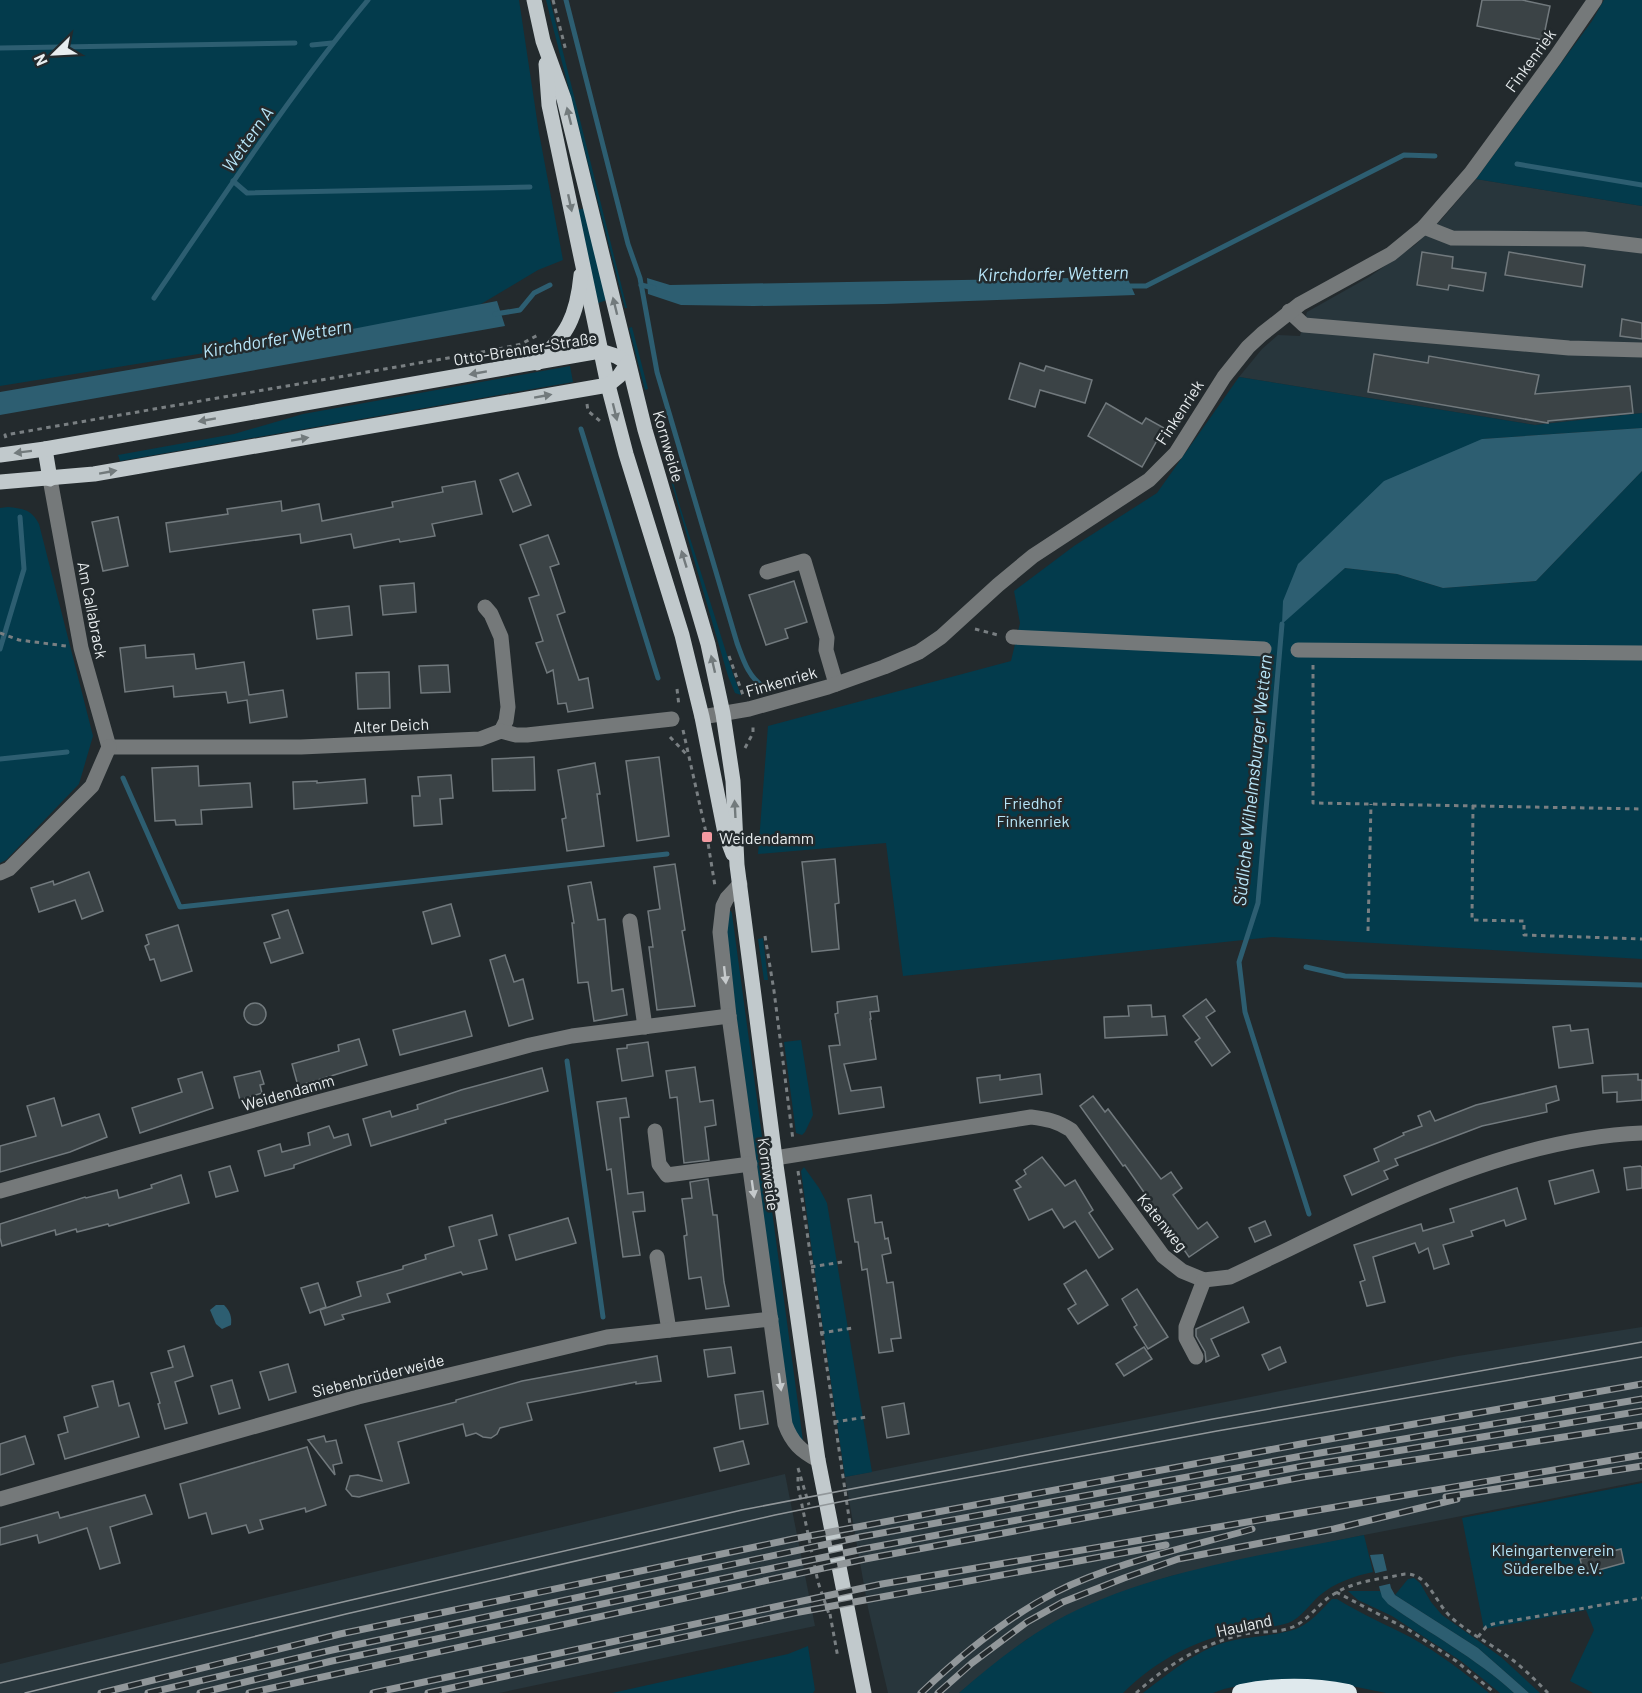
<svg xmlns="http://www.w3.org/2000/svg" width="1642" height="1693" font-family="Barlow,sans-serif">
<rect width="100%" height="100%" fill="#232a2d"/>
<!-- built -->
<g fill="#28363c">
<polygon points="1476,179 1642,206 1642,413 1535,425 1239,377 1262,349 1278,335 1300,336 1307,312 1369,277 1415,245 1441,220"/>
<polygon points="1642,1327 1642,1481 1364,1535 1171,1576 1131,1589 1027,1639 959,1693 888,1693 868,1608 845,1477 1458,1356"/>
<polygon points="785,1474 815,1626 499,1693 0,1693 0,1664 269,1597"/>
</g>
<!-- green -->
<g fill="#033b4c">
<polygon points="0,0 519,0 539,133 563,260 538,270 471,310 0,386"/>
<polygon points="546,0 550,0 627,308 625,308"/>
<polygon points="1604,0 1642,0 1642,206 1476,179 1592,21"/>
<polygon points="585,208 607,300 598,303 577,210"/>
<polygon points="632,327 648,389 645,390 629,328"/>
<polygon points="570,366 573,382 120,461 118,455 234,434 303,414"/>
<polygon points="1239,377 1535,425 1642,413 1642,428 1482,439 1321,588 1345,568 1397,574 1443,588 1536,581 1642,471 1642,959 1272,937 903,976 886,843 758,854 768,726 1011,661 1020,623 1014,591 1074,546 1157,493"/>
<polygon points="658,425 678,500 733,674 741,695 735,693 728,676 655,426"/>
<path d="M8,507C24,509 31,509 39,524L93,736L79,784L6,860L0,863V508Z"/>
<polygon points="728,911 731,911 732,914 803,1441 792,1431 725,931"/>
<polygon points="763,938 768,980 764,980 758,939"/>
<polygon points="801,1040 813,1115 805,1132 802,1135 796,1133 784,1042"/>
<polygon points="804,1167 819,1188 827,1203 872,1472 845,1477 816,1281 801,1171"/>
<polygon points="1642,1483 1642,1693 1593,1693 1570,1681 1594,1630 1586,1610 1484,1629 1462,1518"/>
<path d="M1364,1535L1373,1572C1354,1576 1334,1583 1319,1596C1310,1604 1300,1619 1288,1623C1274,1628 1257,1627 1243,1630C1197,1639 1156,1660 1123,1693H959C989,1667 1020,1642 1054,1622C1142,1572 1265,1555 1364,1535Z"/>
<polygon points="1414,1578 1420,1583 1431,1602 1442,1615 1501,1657 1540,1693 1529,1693 1478,1648 1395,1595 1408,1579"/>
<path d="M1348,1591H1380L1388,1604C1430,1634 1476,1658 1514,1693H1500L1461,1661L1392,1616L1358,1600Z"/>
<path d="M1332,1599H1337C1361,1614 1387,1625 1412,1638C1440,1654 1465,1673 1489,1693H1386L1337,1683L1255,1682L1224,1689L1213,1693H1143C1165,1676 1187,1658 1212,1647C1237,1636 1266,1638 1293,1630C1309,1625 1320,1611 1332,1599Z"/>
<polygon points="808,1646 815,1690 813,1693 612,1693 788,1654"/>
</g>
<!-- water -->
<g fill="#2d5e71">
<polygon points="1127,277 1135,295 884,304 754,306 681,305 648,294 647,278 670,285"/>
<polygon points="497,301 505,326 0,415 0,392 228,353"/>
<polygon points="1642,428 1642,471 1536,581 1443,588 1397,574 1345,568 1282,624 1283,601 1298,564 1384,481 1482,439"/>
<path d="M216,1305H224C230,1311 232,1317 231,1325L222,1329L216,1324L210,1310Z"/>
<path d="M1383,1554L1391,1588L1395,1595L1478,1648L1529,1693H1514C1476,1658 1430,1634 1388,1604L1382,1597L1370,1555Z"/>
</g>
<!-- pier -->
<polygon fill="#232a2d" points="1389,1570 1393,1583 1376,1587 1372,1574"/>
<g fill="none" stroke-linecap="round" stroke-linejoin="round">
<!-- stream -->
<g stroke="#2d5e71" stroke-width="5">
<path d="M566,0L628,244L640,278L657,372L737,643C743,659 748,677 764,687"/>
<polyline points="312,45 332,43"/>
<polyline points="0,48 295,43"/>
<polyline points="1517,164 1642,185"/>
<polyline points="233,181 247,193 530,187"/>
<polyline points="641,285 654,288"/>
<polyline points="1124,286 1146,286 1404,155 1435,156"/>
<path d="M154,298C223,197 290,94 368,0"/>
<polyline points="495,314 520,310 534,293 550,285"/>
<polyline points="581,429 658,678"/>
<polyline points="1282,624 1258,903 1239,962 1245,1012 1309,1214"/>
<polyline points="0,649 24,569 20,517"/>
<polyline points="0,759 67,752"/>
<polyline points="123,778 180,907 667,854"/>
<polyline points="1306,967 1345,976 1642,985"/>
<polyline points="567,1061 603,1317"/>
</g>
</g>
<!-- building -->
<g fill="#3b4346" stroke="#71797d" stroke-width="1.5">
<polygon points="1482,0 1522,0 1550,6 1543,40 1477,26"/>
<polygon points="1422,252 1453,257 1452,268 1486,273 1483,291 1449,285 1448,290 1417,285"/>
<polygon points="1509,252 1585,265 1582,287 1505,275"/>
<polygon points="1622,319 1642,323 1642,339 1620,336"/>
<polygon points="1374,354 1428,363 1429,356 1539,375 1535,394 1630,386 1633,413 1548,421 1548,423 1368,392"/>
<polygon points="1020,363 1044,371 1046,366 1092,380 1085,403 1040,390 1035,407 1009,399"/>
<polygon points="1106,403 1142,424 1146,418 1164,428 1142,467 1088,436"/>
<polygon points="518,473 531,505 513,512 500,480"/>
<polygon points="475,481 482,514 432,524 435,536 400,542 399,539 354,548 351,534 301,543 300,534 170,552 166,523 228,514 227,509 281,501 282,511 319,504 322,521 393,507 392,502 443,492 442,487"/>
<polygon points="118,517 128,566 103,571 92,522"/>
<polygon points="548,535 559,564 550,567 565,612 557,615 579,680 588,678 593,708 568,712 566,703 558,704 553,670 547,673 536,643 543,641 529,598 539,595 520,545"/>
<polygon points="794,581 807,622 785,629 788,638 766,645 749,595"/>
<polygon points="414,583 416,612 383,615 380,586"/>
<polygon points="349,606 352,635 317,639 313,610"/>
<polygon points="145,645 146,658 194,654 196,669 244,662 249,695 283,690 287,717 250,723 247,700 228,703 226,692 174,697 173,686 125,692 120,648"/>
<polygon points="448,665 450,692 421,693 419,666"/>
<polygon points="389,672 390,708 358,709 356,673"/>
<polygon points="534,757 535,790 493,791 492,759"/>
<polygon points="659,757 669,836 637,841 626,761"/>
<polygon points="595,763 600,794 597,794 604,846 567,851 562,819 566,818 558,770"/>
<polygon points="198,766 199,786 250,783 252,807 201,810 202,824 176,825 175,820 155,821 152,768"/>
<polygon points="451,775 453,798 440,799 442,824 414,826 412,796 420,796 418,777"/>
<polygon points="365,779 367,803 294,809 293,782 317,781 317,783"/>
<polygon points="835,859 839,903 835,904 839,949 812,952 802,862"/>
<polygon points="675,864 685,930 682,931 695,1006 657,1010 649,947 653,947 648,911 660,909 654,867"/>
<polygon points="89,872 103,911 82,919 75,900 39,912 31,888 53,881 54,885"/>
<polygon points="591,882 598,920 605,919 612,991 623,989 627,1015 594,1021 588,982 578,983 572,923 574,923 568,886"/>
<polygon points="451,904 460,936 432,944 423,912"/>
<polygon points="288,910 303,953 271,963 264,943 280,938 272,915"/>
<polygon points="178,925 192,971 161,981 154,959 150,960 145,946 149,944 146,935"/>
<polygon points="505,955 514,982 523,979 533,1019 509,1026 490,960"/>
<polygon points="877,996 879,1011 870,1012 871,1019 870,1019 876,1059 844,1064 851,1091 881,1087 884,1107 839,1114 829,1046 840,1045 835,1014 838,1013 837,1002"/>
<polygon points="1206,999 1215,1011 1206,1017 1230,1052 1212,1066 1195,1042 1200,1038 1183,1016"/>
<circle cx="255" cy="1014" r="11"/>
<polygon points="1151,1005 1152,1017 1165,1016 1167,1035 1105,1038 1104,1017 1129,1016 1128,1006"/>
<polygon points="465,1011 472,1036 400,1055 393,1030"/>
<polygon points="1570,1025 1571,1031 1588,1029 1593,1063 1559,1068 1553,1027"/>
<polygon points="359,1039 367,1065 298,1086 292,1064 339,1051 338,1045"/>
<polygon points="648,1042 653,1076 622,1081 617,1049 627,1048 627,1045"/>
<polygon points="695,1067 700,1102 713,1100 716,1125 705,1127 709,1160 684,1163 677,1097 670,1098 666,1071"/>
<polygon points="542,1068 548,1091 445,1120 446,1123 371,1146 363,1119 390,1111 392,1117 418,1109 417,1105 461,1090"/>
<polygon points="260,1071 264,1084 260,1085 262,1093 240,1100 234,1077"/>
<polygon points="202,1072 213,1108 140,1133 132,1108 182,1092 178,1079"/>
<polygon points="1040,1074 1042,1094 980,1103 977,1078 1000,1075 1000,1080"/>
<polygon points="1638,1074 1638,1080 1642,1080 1642,1100 1617,1102 1617,1092 1603,1093 1602,1076"/>
<polygon points="1556,1086 1559,1100 1546,1104 1547,1112 1482,1126 1395,1159 1398,1165 1384,1171 1388,1179 1352,1195 1344,1176 1379,1161 1374,1149 1404,1135 1403,1133 1422,1126 1418,1116 1430,1111 1435,1121 1476,1105"/>
<polygon points="1093,1096 1105,1112 1108,1109 1161,1179 1171,1172 1182,1188 1173,1195 1198,1229 1207,1222 1218,1237 1189,1257 1125,1165 1123,1166 1080,1106"/>
<polygon points="54,1098 62,1126 99,1114 107,1137 70,1152 0,1172 0,1146 36,1136 27,1106"/>
<polygon points="626,1098 629,1117 620,1118 628,1194 643,1192 645,1211 633,1212 640,1255 623,1257 611,1169 607,1170 597,1102"/>
<polygon points="329,1126 334,1138 348,1134 351,1145 294,1165 294,1168 265,1176 258,1151 280,1144 282,1152 310,1145 308,1133"/>
<polygon points="1042,1157 1065,1186 1075,1180 1093,1210 1089,1213 1113,1249 1099,1258 1075,1221 1064,1228 1052,1209 1029,1220 1014,1190 1021,1187 1016,1181 1026,1174 1024,1170"/>
<polygon points="230,1166 238,1191 216,1197 209,1172"/>
<polygon points="1640,1166 1642,1167 1642,1188 1627,1190 1624,1168"/>
<polygon points="1593,1170 1599,1192 1555,1204 1549,1181"/>
<polygon points="181,1175 189,1203 109,1226 108,1224 77,1232 76,1229 56,1235 55,1230 2,1246 0,1238 0,1224 85,1197 86,1198 117,1190 119,1198 152,1188 151,1185"/>
<polygon points="708,1179 713,1215 717,1215 724,1282 729,1306 706,1309 701,1277 689,1279 684,1236 687,1235 682,1199 692,1198 690,1182"/>
<polygon points="1517,1188 1526,1219 1506,1226 1504,1220 1471,1231 1473,1236 1443,1245 1449,1264 1434,1269 1428,1248 1419,1253 1415,1243 1373,1257 1385,1302 1367,1306 1360,1282 1365,1280 1354,1245 1421,1224 1423,1231 1454,1222 1450,1209"/>
<polygon points="871,1195 875,1223 882,1222 885,1239 888,1238 891,1253 882,1255 887,1283 893,1282 901,1338 891,1339 893,1351 879,1353 867,1269 862,1270 858,1242 855,1242 848,1199"/>
<polygon points="492,1215 497,1235 479,1240 487,1269 463,1275 461,1272 387,1294 390,1302 342,1315 344,1319 325,1325 320,1310 361,1296 357,1282 403,1269 403,1266 426,1259 425,1255 454,1246 449,1227"/>
<polygon points="568,1218 576,1243 516,1260 509,1235"/>
<polygon points="1265,1221 1271,1235 1255,1242 1249,1228"/>
<polygon points="1086,1270 1108,1305 1078,1324 1068,1309 1076,1304 1064,1284"/>
<polygon points="318,1283 326,1307 310,1313 301,1288"/>
<polygon points="1137,1289 1168,1337 1148,1349 1134,1327 1137,1325 1122,1299"/>
<polygon points="1243,1307 1249,1322 1211,1339 1219,1356 1206,1362 1205,1352 1196,1336 1196,1329"/>
<polygon points="184,1346 193,1376 175,1382 187,1423 165,1429 158,1404 160,1403 151,1373 173,1367 168,1351"/>
<polygon points="731,1347 735,1373 708,1377 704,1350"/>
<polygon points="1144,1347 1152,1359 1124,1376 1116,1364"/>
<polygon points="1280,1347 1286,1362 1269,1370 1262,1355"/>
<polygon points="657,1356 661,1381 636,1384 636,1382 527,1403 532,1420 500,1428 497,1434 491,1438 483,1437 476,1433 466,1436 463,1424 398,1442 409,1483 359,1497 352,1496 346,1489 350,1476 358,1475 382,1481 365,1425 456,1402 456,1400 522,1381"/>
<polygon points="288,1364 296,1392 269,1400 260,1372"/>
<polygon points="232,1380 240,1408 219,1414 211,1386"/>
<polygon points="113,1381 119,1406 129,1403 139,1437 65,1459 58,1435 68,1432 64,1417 98,1407 92,1386"/>
<polygon points="763,1391 768,1424 740,1429 735,1395"/>
<polygon points="904,1403 909,1434 887,1438 882,1407"/>
<polygon points="25,1436 34,1464 0,1475 0,1444"/>
<polygon points="324,1436 326,1442 336,1440 342,1463 333,1465 335,1475 308,1440"/>
<polygon points="743,1441 749,1464 720,1471 714,1448"/>
<polygon points="307,1447 326,1505 306,1512 305,1508 260,1520 263,1529 249,1533 246,1525 212,1534 206,1513 189,1518 180,1484"/>
<polygon points="145,1495 152,1514 110,1527 120,1563 100,1569 87,1528 39,1543 37,1535 0,1545 0,1528 58,1512 60,1518"/>
<polygon points="1621,1549 1624,1563 1584,1574 1580,1559"/>
</g>
<g fill="none" stroke-linecap="round" stroke-linejoin="round">
<!-- path -->
<g stroke="#797f82" stroke-width="3" stroke-dasharray="4.5 4.5" stroke-linecap="butt">
<polyline points="553,0 566,51"/>
<polyline points="587,404 588,411 600,421"/>
<polyline points="6,438 5,435 494,350 521,344 540,334"/>
<polyline points="975,629 998,635"/>
<polyline points="0,633 19,640 66,646"/>
<polyline points="729,656 743,695"/>
<polyline points="1313,665 1313,803 1642,809"/>
<polyline points="677,689 679,706"/>
<polyline points="683,730 707,837 715,886"/>
<polyline points="670,737 688,756"/>
<polyline points="745,748 753,733 753,724"/>
<polyline points="1473,805 1472,920 1524,921 1524,935 1642,939"/>
<polyline points="1368,931 1371,804"/>
<polyline points="765,936 774,991 793,1140"/>
<polyline points="798,1171 852,1538"/>
<polyline points="811,1267 842,1262"/>
<polyline points="820,1333 853,1328"/>
<polyline points="834,1422 867,1417"/>
<polyline points="798,1468 809,1505"/>
<polyline points="798,1477 798,1486 818,1582 830,1617"/>
<polyline points="1336,1592 1409,1630 1456,1661 1495,1693"/>
<polyline points="830,1614 838,1658"/>
<polyline points="1478,1637 1486,1627 1493,1624 1642,1598"/>
<path d="M1136,1693C1167,1665 1203,1643 1245,1634C1259,1631 1276,1633 1290,1628C1308,1622 1318,1603 1334,1594C1354,1581 1381,1579 1405,1574C1429,1573 1435,1604 1453,1619C1469,1633 1489,1643 1507,1656C1522,1666 1535,1680 1548,1693"/>
</g>
<!-- minor -->
<g stroke="#75797a" stroke-width="15">
<polyline points="1424,227 1452,238 1584,239 1642,246"/>
<polyline points="1289,311 1304,325 1569,348 1642,350"/>
<polyline points="50,479 81,648 109,747"/>
<polyline points="767,572 804,561 827,638 826,650 836,684"/>
<polyline points="485,607 491,614 501,637 508,707 506,721 501,731"/>
<polyline points="1013,637 1264,649"/>
<polyline points="1298,650 1642,653"/>
<polyline points="702,717 749,709 828,687 884,667 919,652 941,637 998,585 1033,556 1149,480 1176,453 1224,377 1248,347 1262,334 1300,304 1391,254 1424,227 1471,173 1555,58 1595,0"/>
<polyline points="109,747 301,747 480,739 501,731 516,735 527,735 672,719"/>
<polyline points="0,873 9,869 92,786 109,747"/>
<path d="M740,884L727,898L723,906L720,932L729,1016L785,1424C792,1443 801,1451 818,1460"/>
<polyline points="630,921 645,1027"/>
<polyline points="655,1131 659,1164 667,1175 750,1164"/>
<path d="M775,1158L1031,1117C1047,1119 1057,1121 1071,1130L1163,1256L1182,1271L1204,1280L1230,1277C1359,1217 1497,1139 1642,1133"/>
<polyline points="0,1191 318,1102 530,1045 572,1036 729,1016"/>
<polyline points="657,1257 669,1330"/>
<polyline points="1196,1357 1186,1338 1186,1327 1204,1280"/>
<polyline points="0,1499 358,1397 607,1337 771,1319"/>
</g>
<!-- major -->
<g stroke="#c1c9cc" stroke-width="15">
<polyline points="534,0 543,41 564,99 645,430 708,644 723,714 733,781 737,865 775,1158 818,1460 864,1693"/>
<polyline points="546,64 549,105 608,385 626,454 682,635 702,717 725,833 733,854"/>
<path d="M537,363C567,335 577,317 581,275"/>
<polyline points="45,449 50,479"/>
<polyline points="0,455 45,449 600,351 616,356 628,363"/>
<polyline points="0,482 94,474 608,385 619,376 628,363"/>
</g>
<!-- highway -->
<path stroke="#dfe9ed" stroke-width="18" d="M1241,1693C1276,1686 1312,1686 1348,1693"/>
<!-- tram -->
<g stroke="#91979a" stroke-width="1.5">
<polyline points="0,1683 347,1601 742,1510 1213,1419 1642,1342"/>
<polyline points="25,1693 346,1614 775,1515 864,1497 1217,1431 1642,1357"/>
</g>
<defs>
<g id="rail">
<polyline points="1446,1497 1642,1466"/>
<polyline points="101,1693 340,1634 793,1539 1301,1444 1642,1384"/>
<polyline points="148,1693 332,1650 860,1537 1302,1456 1642,1399"/>
<polyline points="200,1693 332,1661 863,1549 1304,1466 1642,1411"/>
<polyline points="249,1693 865,1559 1303,1477 1642,1425"/>
<polyline points="373,1693 882,1584 1642,1455"/>
<polyline points="428,1693 794,1613 1166,1545"/>
<path d="M921,1693C962,1654 1006,1618 1056,1592C1113,1563 1190,1547 1252,1529"/>
<polyline points="938,1693 972,1663 1027,1622 1063,1602 1124,1578 1178,1559 1334,1529 1457,1499"/>
</g>
</defs>
<!-- rail casing -->
<use href="#rail" stroke="#91979a" stroke-width="7"/>
<!-- rail -->
<use href="#rail" stroke="#232a2d" stroke-width="4.5" stroke-dasharray="14" stroke-linecap="butt"/>
</g>
<!-- one-way arrows -->
<defs><path id="oneway-solid" d="M-6-.8H1V-3.2L6.5 0L1 3.2V.8H-6Z" transform="scale(1.5)"/></defs>
<g fill="#727a7c">
<use href="#oneway-solid" transform="translate(569 116) rotate(-104)"/>
<use href="#oneway-solid" transform="translate(570 203) rotate(78)"/>
<use href="#oneway-solid" transform="translate(615 306) rotate(-104)"/>
<use href="#oneway-solid" transform="translate(478 373) rotate(170)"/>
<use href="#oneway-solid" transform="translate(543 396) rotate(-10)"/>
<use href="#oneway-solid" transform="translate(615 412) rotate(76)"/>
<use href="#oneway-solid" transform="translate(207 420) rotate(170)"/>
<use href="#oneway-solid" transform="translate(300 439) rotate(-10)"/>
<use href="#oneway-solid" transform="translate(23 452) rotate(173)"/>
<use href="#oneway-solid" transform="translate(108 472) rotate(-10)"/>
<use href="#oneway-solid" transform="translate(684 559) rotate(-107)"/>
<use href="#oneway-solid" transform="translate(713 664) rotate(-103)"/>
<use href="#oneway-solid" transform="translate(735 809) rotate(-93)"/>
</g>
<g fill="#c6cacc">
<use href="#oneway-solid" transform="translate(725 975) rotate(84)"/>
<use href="#oneway-solid" transform="translate(753 1189) rotate(82)"/>
<use href="#oneway-solid" transform="translate(780 1382) rotate(82)"/>
</g>
<!-- markers -->
<rect fill="#f49aa1" stroke="#232a2d" stroke-width="2" x="701" y="831" width="12" height="12" rx="3"/>
<g text-anchor="middle" dominant-baseline="central" stroke-width="5" stroke-linejoin="round" paint-order="stroke">
<!-- street labels -->
<g font-size="16" fill="#e8edef" stroke="#232a2d">
<text transform="translate(1530 60) rotate(-54)">Finkenriek</text>
<text transform="translate(525 348) rotate(-9)">Otto-Brenner-Straße</text>
<text transform="translate(1179 412) rotate(-57)">Finkenriek</text>
<text transform="translate(669 446) rotate(74)">Kornweide</text>
<text transform="translate(93 610) rotate(79)">Am Callabrack</text>
<text transform="translate(781 681) rotate(-16)">Finkenriek</text>
<text transform="translate(391 725) rotate(-3)">Alter Deich</text>
<text transform="translate(288 1092) rotate(-16)">Weidendamm</text>
<text transform="translate(769 1174) rotate(82)">Kornweide</text>
<text transform="translate(1163 1222) rotate(51)">Katenweg</text>
<text transform="translate(378 1375) rotate(-14)">Siebenbrüderweide</text>
<text transform="translate(1244 1625) rotate(-12)">Hauland</text>
</g>
<!-- park labels -->
<g font-size="16" fill="#b6e4f7" stroke="#232a2d">
<text x="1033" y="802">Friedhof<tspan x="1033" dy="18">Finkenriek</tspan></text>
<text x="1553" y="1549">Kleingartenverein<tspan x="1553" dy="18">Süderelbe e.V.</tspan></text>
</g>
<!-- poi labels -->
<g font-size="16" fill="#e8edef" stroke="#232a2d" text-anchor="start">
<text x="719" y="837">Weidendamm</text>
</g>
<!-- water labels -->
<g font-size="18" font-style="italic" fill="#b8e6f9" stroke="#232a2d">
<text transform="translate(247 139) rotate(-55)">Wettern A</text>
<text transform="translate(1053 273) rotate(-1)">Kirchdorfer Wettern</text>
<text transform="translate(277 338) rotate(-10)">Kirchdorfer Wettern</text>
<text transform="translate(1252 780) rotate(-84)">Südliche Wilhelmsburger Wettern</text>
</g>
</g>
<!-- north arrow -->
<g transform="translate(54 54) rotate(246)" stroke="#232a2d" stroke-width="4.5" paint-order="stroke">
<path d="M0-4.5L10 22L0 15L-10 22Z" fill="#e8edef"/>
<text y="-9" font-size="16" font-weight="bold" text-anchor="middle" fill="#e8edef">N</text>
</g>
</svg>
